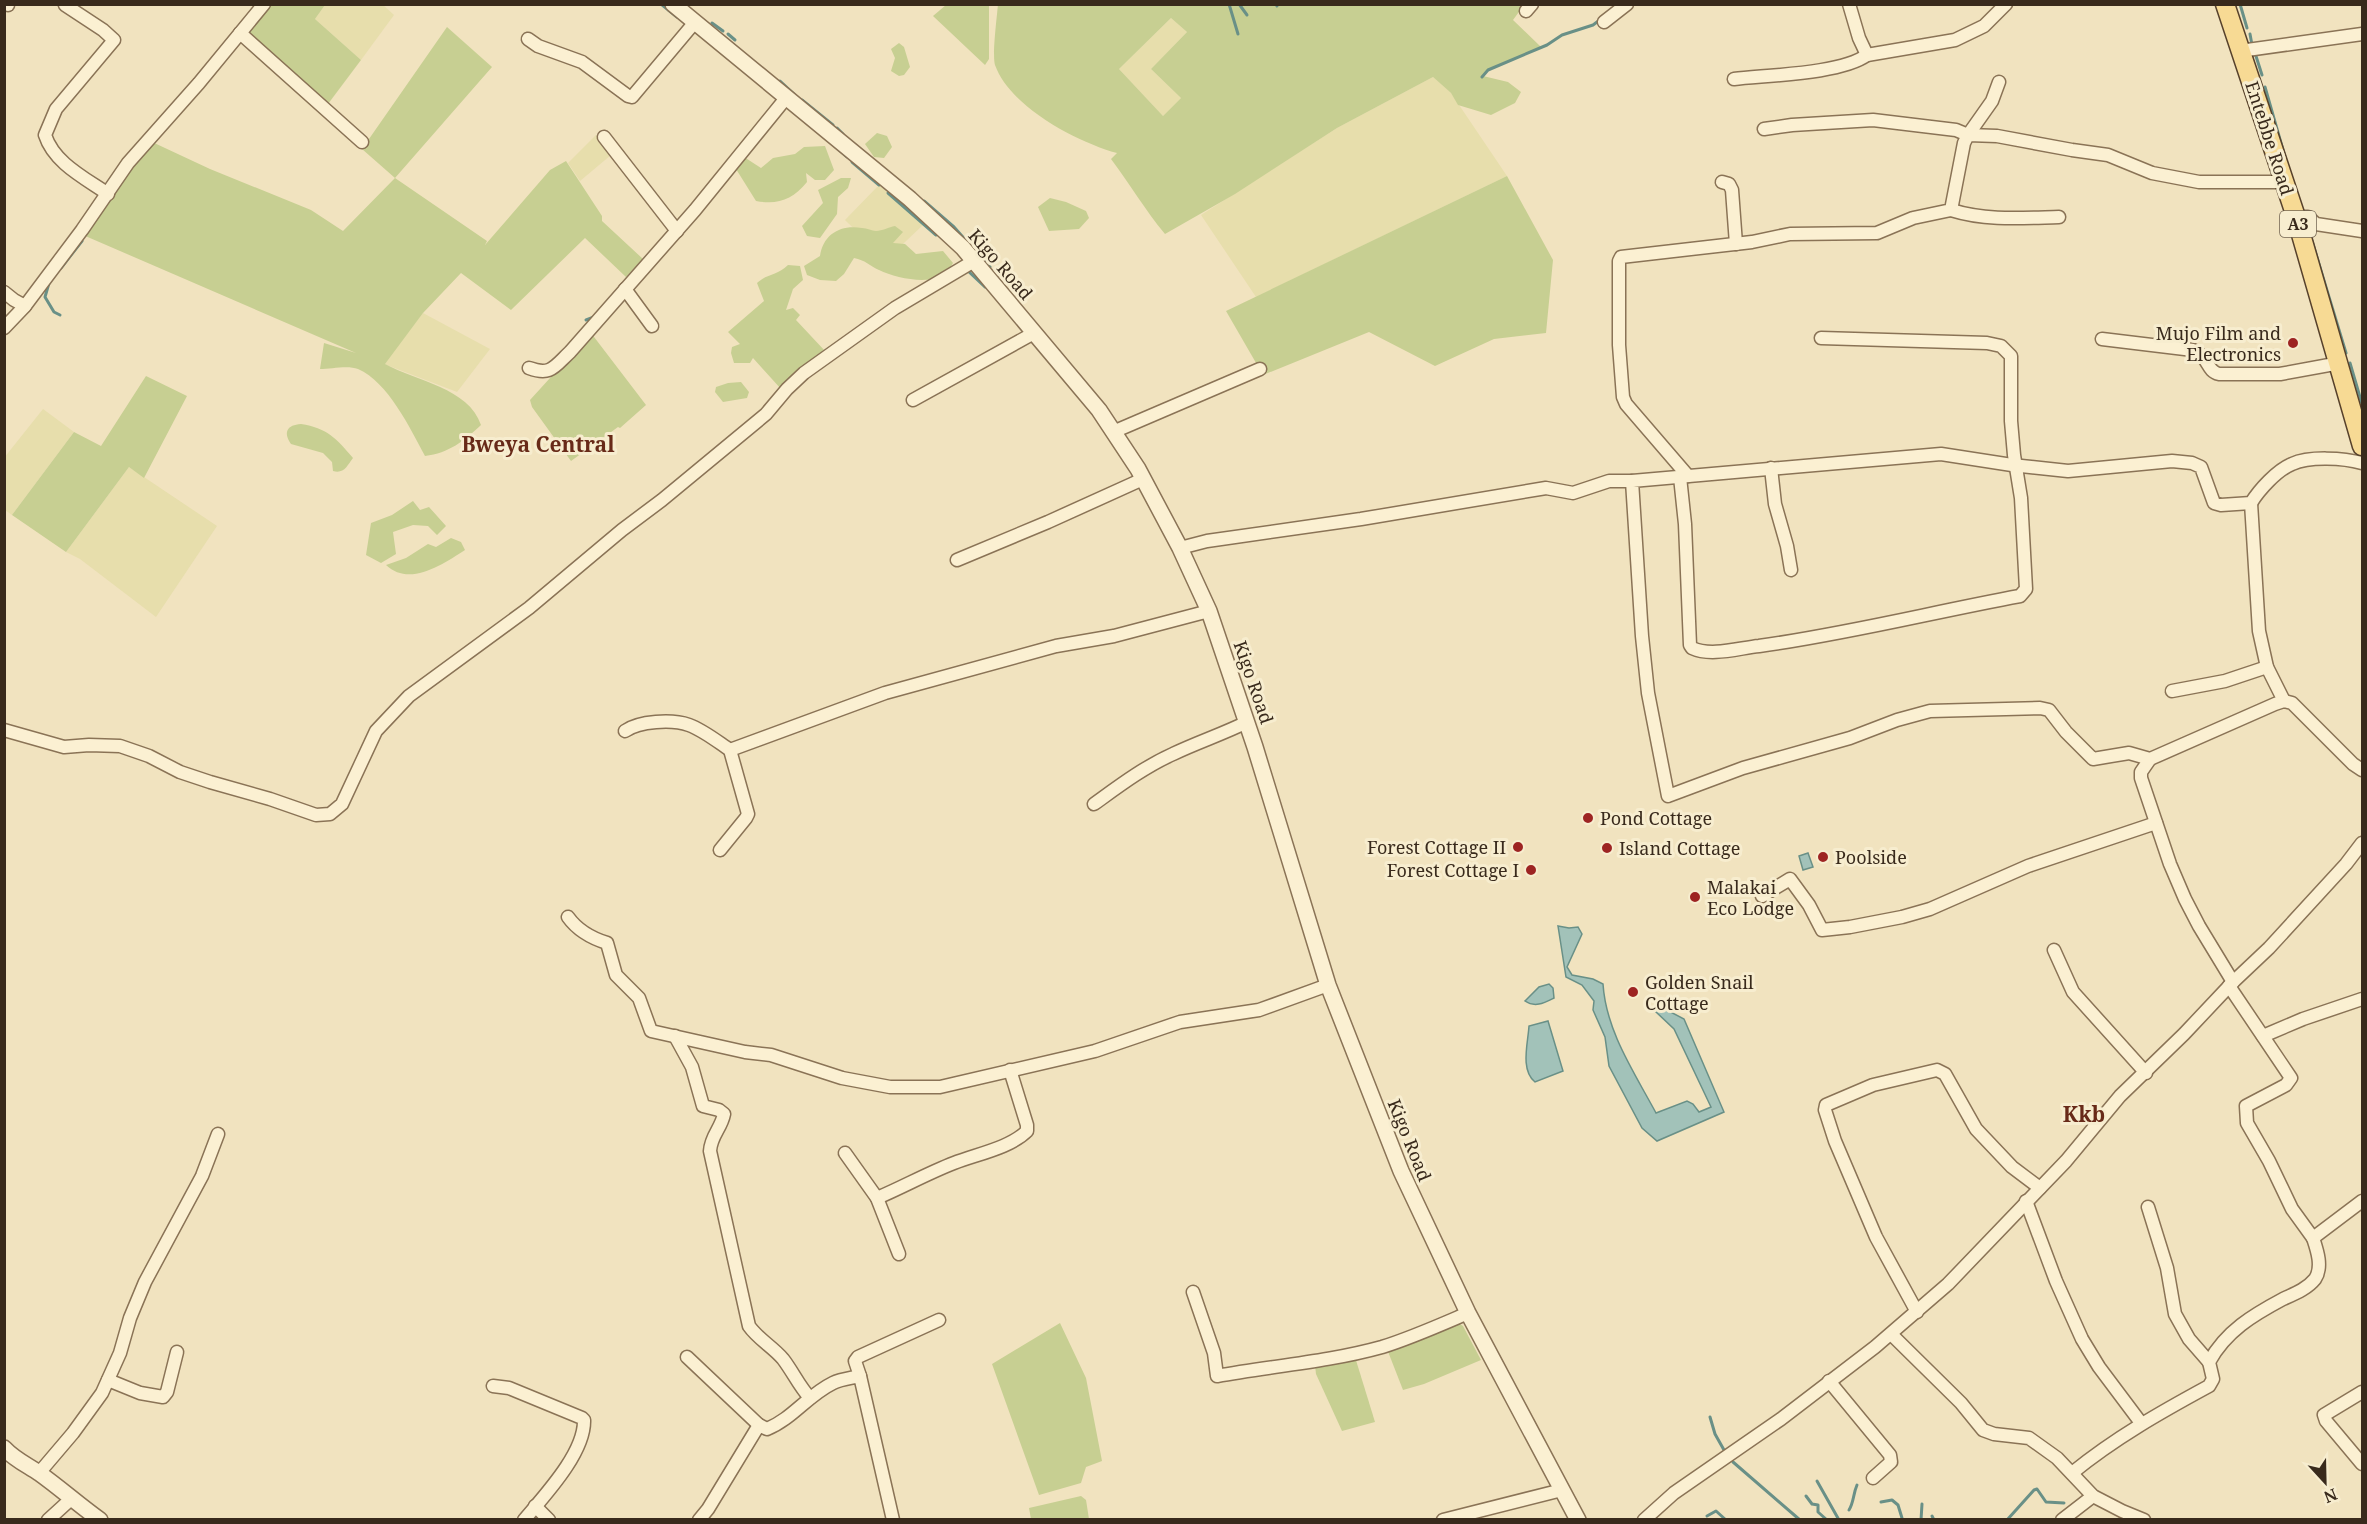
<svg xmlns="http://www.w3.org/2000/svg" width="2367" height="1524" font-family="'Noto Serif',serif">
<rect width="100%" height="100%" fill="#f1e3bf"/>
<!-- farmland -->
<g fill="#e7deac">
<polygon points="325,5 383,5 394,15 361,60 315,19"/>
<polygon points="1171,18 1187,32 1151,69 1181,98 1163,116 1119,69"/>
<polygon points="1433,77 1451,93 1507,176 1256,297 1201,215 1337,128"/>
<polygon points="596,135 611,155 580,181 568,163"/>
<polygon points="879,185 924,224 886,260 845,220"/>
<polygon points="423,313 490,349 457,392 384,364"/>
<polygon points="43,409 74,432 12,515 5,510 4,458"/>
<polygon points="129,467 217,526 156,617 80,559 66,552"/>
</g>
<!-- green -->
<g fill="#c7cf92" fill-rule="evenodd">
<path d="M998,4L1524,5L1513,20L1541,47L1488,70L1483,76L1508,82L1521,92L1515,103L1491,115L1458,105L1451,93L1433,77L1337,128L1235,194L1165,234C1145,210 1130,184 1111,159L1117,153C1077,142 1010,107 995,65C992,55 997,17 998,4ZM1171,18L1187,32L1151,69L1181,98L1163,116L1119,69Z"/>
<polygon points="267,5 325,5 315,19 361,60 328,104 252,38 249,30"/>
<polygon points="946,5 989,5 989,59 985,65 933,16"/>
<path d="M447,27L492,67L395,178L487,241L485,245L550,170L566,161L602,216V221L643,259L626,277L585,238L511,310L461,273L423,313L385,364C416,381 469,388 481,425C464,441 449,453 425,456C410,428 388,382 358,369C348,365 331,369 320,369L324,343L356,353L83,235L150,141L210,169L311,210L343,231L395,178L362,149Z"/>
<polygon points="899,43 904,47 910,67 904,75 899,76 891,71 895,58 891,49"/>
<polygon points="877,133 887,136 892,147 884,158 874,157 865,144"/>
<path d="M825,146L834,170L825,180H815L806,173L807,182C792,200 778,205 756,201L736,169L733,157H744L761,168L773,158L795,154L804,147Z"/>
<polygon points="1507,176 1553,260 1546,333 1494,339 1435,366 1369,332 1263,375 1226,311"/>
<polygon points="841,178 851,178 848,188 838,197 837,214 820,238 807,236 802,226 823,203 818,190"/>
<polygon points="1050,198 1066,202 1086,211 1089,218 1079,229 1049,231 1038,207"/>
<path d="M895,226L903,232L893,243L905,244L916,254L943,251L953,263C950,267 948,272 944,275C927,285 896,278 879,270C870,266 865,260 854,258L844,274L836,281L820,280L807,275L804,266L820,256C823,234 841,224 862,228C867,228 872,231 876,231C882,231 889,227 895,226Z"/>
<path d="M788,265L800,266L803,280L793,289L786,310L793,308L800,315L796,320L825,351L781,389L753,358L750,363H734L731,353L732,347L740,344L728,332L764,301L757,283C768,273 777,276 788,265Z"/>
<polygon points="591,333 646,405 620,428 618,427 571,461 532,407 530,400"/>
<polygon points="146,376 187,396 144,478 129,467 66,552 12,515 74,432 101,446"/>
<polygon points="741,382 749,392 747,398 723,402 715,392 716,387 728,383"/>
<path d="M301,424C327,428 336,438 353,458C347,466 344,474 333,471L332,462L323,453L291,444C283,432 287,425 301,424Z"/>
<polygon points="413,501 420,510 429,507 446,526 437,535 428,526 413,525 393,532 396,554 381,563 366,555 371,523 392,515"/>
<path d="M451,538L461,542L465,550C442,565 409,587 386,565L406,558L428,544L436,547Z"/>
<polygon points="1060,1323 1086,1378 1102,1461 1086,1467 1081,1483 1039,1495 992,1364"/>
<polygon points="1458,1323 1463,1326 1481,1360 1424,1384 1403,1390 1387,1349"/>
<polygon points="1355,1357 1375,1422 1342,1431 1316,1374 1315,1365"/>
<polygon points="1081,1496 1086,1500 1089,1519 1031,1519 1029,1508"/>
</g>
<!-- water -->
<g fill="#a2c2b9" stroke="#699087" stroke-width="1.5">
<polygon points="1808,853 1813,867 1803,870 1799,856"/>
<path d="M1558,926L1569,928L1578,927L1582,934L1567,967L1572,975L1593,979L1603,984C1606,1031 1634,1072 1656,1113L1687,1101L1693,1104L1699,1112L1711,1107L1674,1029L1655,1011L1663,1008L1684,1019L1724,1112L1657,1141L1642,1128L1609,1066L1605,1037L1593,1010L1594,1001L1582,985L1566,977Z"/>
<path d="M1549,984L1553,988L1554,998C1544,1003 1535,1008 1525,1001L1539,987Z"/>
<path d="M1548,1021L1563,1071L1535,1082C1520,1070 1528,1043 1529,1026Z"/>
</g>
<g fill="none" stroke-linecap="round" stroke-linejoin="round">
<!-- stream -->
<g stroke="#699087" stroke-width="3">
<polyline points="661,4 677,17"/>
<polyline points="1229,4 1238,34"/>
<polyline points="1239,4 1247,15"/>
<polyline points="1276,4 1277,6"/>
<polyline points="2240,4 2247,28"/>
<polyline points="712,23 723,31"/>
<polyline points="728,34 735,40"/>
<polyline points="2250,34 2252,45"/>
<polyline points="2255,53 2262,75"/>
<polyline points="1482,77 1488,70 1547,45 1562,35 1593,25 1601,19"/>
<polyline points="780,81 794,94"/>
<polyline points="2265,87 2285,157"/>
<polyline points="802,100 833,125"/>
<polyline points="837,128 843,134"/>
<polyline points="837,148 847,157"/>
<polyline points="852,162 879,185"/>
<polyline points="888,193 936,235"/>
<polyline points="924,201 954,227 969,244"/>
<polyline points="2312,241 2346,353"/>
<polyline points="977,253 990,267"/>
<polyline points="61,268 82,241"/>
<polyline points="967,270 985,287"/>
<polyline points="49,283 45,297 54,312 60,315"/>
<polyline points="586,320 594,317"/>
<polyline points="2350,363 2362,404"/>
<polyline points="1710,1417 1715,1434 1724,1450"/>
<polyline points="1733,1462 1800,1520"/>
<polyline points="1817,1481 1839,1520"/>
<polyline points="1806,1496 1812,1504 1818,1505 1818,1512 1827,1520"/>
<polyline points="1881,1502 1892,1500 1898,1505 1902,1518"/>
<path d="M1849,1510C1854,1502 1853,1494 1857,1485"/>
<polyline points="1707,1516 1716,1511 1726,1520"/>
<polyline points="1932,1516 1934,1520"/>
<polyline points="1892,1520 1910,1520"/>
<polyline points="1921,1520 1922,1504"/>
<polyline points="1940,1520 1949,1520"/>
<polyline points="2007,1520 2034,1490 2037,1489 2046,1502 2064,1503"/>
</g>
<defs>
<g id="minor">
<polyline points="1849,4 1859,38 1867,55 1955,40 1984,26 2006,4"/>
<polyline points="8,5 8,4"/>
<path d="M65,5L103,30L114,40L56,109L45,135C54,163 85,178 108,194"/>
<polyline points="1526,11 1532,4"/>
<polyline points="1604,22 1627,4"/>
<polyline points="240,33 362,142"/>
<polyline points="528,39 538,46 582,62 628,96 632,97 695,22"/>
<polyline points="2240,51 2362,34"/>
<path d="M1734,79C1768,75 1841,74 1867,55"/>
<polyline points="1764,129 1792,125 1873,120 1956,130 1968,135 1992,101 1999,82"/>
<polyline points="604,137 677,231"/>
<polyline points="1722,182 1729,184 1732,190 1736,244"/>
<path d="M1951,210C1986,221 2022,218 2059,217"/>
<polyline points="2296,217 2308,217 2316,224 2362,231"/>
<polyline points="625,289 652,326"/>
<polyline points="4,292 14,300 25,306"/>
<polyline points="4,328 25,306 82,230 128,163 199,83 264,4"/>
<path d="M2102,339L2193,350C2209,356 2206,371 2219,374H2280L2340,363"/>
<path d="M529,368C551,376 554,367 570,352L695,210L786,98"/>
<polyline points="913,400 1034,333"/>
<polyline points="1113,432 1260,369"/>
<path d="M2362,463C2344,458 2309,456 2292,464C2277,470 2259,490 2251,503L2221,505L2214,503L2201,467L2192,463L2172,461L2068,471L2012,465L1941,454L1632,481L1642,636L1648,693L1668,796L1743,768L1850,738L1897,720L1930,711L2040,708L2049,710L2066,732L2093,759L2129,753L2150,759L2275,704L2284,701L2292,703L2353,764L2362,770"/>
<polyline points="1771,468 1775,504 1787,546 1791,570"/>
<polyline points="1688,476 1626,404 1623,397 1619,345 1619,261 1621,257 1752,242 1790,234 1877,233 1913,218 1951,210 1964,143 1968,135 1997,136 2072,150 2108,155 2152,173 2199,182 2284,182"/>
<path d="M1680,477L1685,524L1690,645L1692,648C1711,657 1739,648 1759,646C1847,634 1933,612 2020,596L2026,589L2021,498L2014,455L2011,421V356L2001,346L1987,343L1821,338"/>
<polyline points="2251,503 2259,631 2267,667 2284,701"/>
<polyline points="1180,548 1207,541 1361,519 1546,488 1573,493 1609,481 1632,481"/>
<polyline points="957,560 1048,522 1143,479"/>
<polyline points="2172,691 2225,681 2267,667"/>
<polyline points="4,730 64,747 89,745 120,746 149,756 180,772 210,782 270,799 316,815 330,814 342,804 376,731 409,696 529,608 622,530 662,500 766,414 787,389 804,373 895,308 974,261"/>
<path d="M625,731C639,721 672,719 689,725C703,730 718,742 730,750"/>
<polyline points="2150,759 2141,772 2141,778 2170,864 2185,899 2199,926 2233,982"/>
<path d="M1094,804C1119,786 1144,767 1173,754C1198,742 1223,734 1247,722"/>
<polyline points="720,850 746,818 748,814 730,750 885,693 1056,646 1114,636 1209,611"/>
<polyline points="1762,896 1790,879 1809,905 1822,930 1850,927 1902,917 1930,909 2028,866 2156,823"/>
<path d="M568,917C578,931 591,938 607,943L616,975L639,998L651,1031L745,1052L771,1055L842,1078L890,1087H940L1095,1051L1180,1022L1259,1010L1328,985"/>
<polyline points="2054,950 2073,992 2146,1073"/>
<polyline points="2229,986 2291,1078 2286,1085 2246,1106 2247,1123 2269,1161 2292,1209 2313,1238"/>
<path d="M675,1036L692,1067L703,1106L719,1110L724,1114C721,1129 711,1135 710,1151L749,1326C758,1339 773,1347 783,1359C793,1372 799,1386 810,1398"/>
<polyline points="2263,1036 2303,1019 2362,999"/>
<polyline points="845,1153 877,1198 899,1254"/>
<path d="M877,1198C903,1187 928,1173 954,1163C977,1154 1010,1148 1027,1131V1125L1010,1070"/>
<polyline points="2026,1201 2056,1281 2082,1339 2099,1367 2141,1423"/>
<polyline points="2148,1207 2167,1268 2175,1314 2189,1339 2209,1362"/>
<path d="M1193,1292L1214,1353L1217,1376C1272,1366 1328,1362 1382,1347C1411,1338 1440,1325 1468,1313"/>
<polyline points="1917,1312 1876,1237 1835,1141 1825,1110 1826,1105 1873,1085 1937,1070 1945,1074 1976,1129 2012,1167 2040,1188"/>
<polyline points="1891,1334 1961,1403 1983,1430 1994,1434 2029,1438 2057,1458 2093,1496 2122,1511 2144,1520"/>
<polyline points="687,1357 759,1425"/>
<polyline points="860,1376 855,1361 858,1357 939,1320"/>
<polyline points="108,1380 140,1393 163,1397 167,1392 177,1352"/>
<polyline points="1829,1381 1890,1455 1891,1462 1873,1478"/>
<path d="M493,1386L509,1388L582,1418L584,1420C585,1453 544,1496 524,1520"/>
<polyline points="2362,1392 2324,1415 2326,1421 2362,1464"/>
<polyline points="39,1473 73,1433 102,1393 120,1353 130,1318 145,1282 202,1176 218,1134"/>
<path d="M2072,1473C2115,1438 2161,1412 2209,1386L2213,1379L2209,1362C2226,1331 2253,1315 2283,1299C2294,1294 2307,1289 2315,1279C2323,1267 2317,1250 2313,1238L2362,1201"/>
<polyline points="535,1506 549,1520"/>
<polyline points="48,1520 71,1499"/>
<path d="M699,1520L708,1509L759,1425L767,1429C792,1419 808,1395 833,1383C841,1379 852,1378 860,1376L893,1520"/>
<polyline points="1443,1520 1562,1490"/>
<polyline points="1644,1520 1674,1493 1781,1419 1875,1347 1948,1284 2066,1161 2120,1096 2184,1034 2233,982 2269,948 2346,864 2362,843"/>
<polyline points="2062,1520 2093,1496"/>
</g>
<g id="tertiary">
<polyline points="673,4 910,199 963,248 1099,410 1138,469 1180,548 1209,611 1255,747 1328,985 1401,1171 1468,1313 1578,1520"/>
<path d="M4,1448C14,1459 27,1465 39,1473C60,1488 79,1505 100,1520"/>
</g>
<polyline id="primary" points="2225,4 2296,217 2362,446"/>
</defs>
<!-- minor casing -->
<use href="#minor" stroke="#8a7356" stroke-width="15"/>
<!-- tertiary casing -->
<use href="#tertiary" stroke="#8a7356" stroke-width="18"/>
<!-- primary casing -->
<use href="#primary" stroke="#57412b" stroke-width="21"/>
<!-- minor -->
<use href="#minor" stroke="#fbf0d2" stroke-width="12"/>
<!-- tertiary -->
<use href="#tertiary" stroke="#fbf0d2" stroke-width="15"/>
<!-- primary -->
<use href="#primary" stroke="#f7da94" stroke-width="18"/>
</g>
<!-- markers -->
<g fill="#9d2422" stroke="#f7edcf" stroke-width="2">
<circle cx="2293" cy="343" r="6"/>
<circle cx="1588" cy="818" r="6"/>
<circle cx="1518" cy="847" r="6"/>
<circle cx="1607" cy="848" r="6"/>
<circle cx="1823" cy="857" r="6"/>
<circle cx="1531" cy="870" r="6"/>
<circle cx="1695" cy="897" r="6"/>
<circle cx="1633" cy="992" r="6"/>
</g>
<g text-anchor="middle" dominant-baseline="central" stroke-width="6" stroke-linejoin="round" paint-order="stroke">
<!-- shield labels -->
<rect fill="#f7edcf" stroke="#726452" stroke-width="1.5" x="2280" y="211" width="36" height="26" rx="4.5"/>
<g font-size="16" font-weight="bold" fill="#392a1c">
<text x="2298" y="224">A3</text>
</g>
<!-- street labels -->
<g font-size="18" fill="#392a1c" stroke="#f7edcf">
<text transform="translate(2270 138) rotate(72)">Entebbe Road</text>
<text transform="translate(1001 264) rotate(49)">Kigo Road</text>
<text transform="translate(1254 682) rotate(71)">Kigo Road</text>
<text transform="translate(1410 1140) rotate(68)">Kigo Road</text>
</g>
<!-- poi labels -->
<g font-size="18" fill="#392a1c" stroke="#f7edcf" text-anchor="start">
<text x="2281" y="333" text-anchor="end">Mujo Film and<tspan x="2281" dy="21">Electronics</tspan></text>
<text x="1600" y="818">Pond Cottage</text>
<text x="1506" y="847" text-anchor="end">Forest Cottage II</text>
<text x="1619" y="848">Island Cottage</text>
<text x="1835" y="857">Poolside</text>
<text x="1519" y="870" text-anchor="end">Forest Cottage I</text>
<text x="1707" y="887">Malakai<tspan x="1707" dy="21">Eco Lodge</tspan></text>
<text x="1645" y="982">Golden Snail<tspan x="1645" dy="21">Cottage</tspan></text>
</g>
<!-- quarter labels -->
<g font-size="21" font-weight="bold" fill="#682a18" stroke="#f7edcf">
<text x="538" y="444">Bweya Central</text>
<text x="2084" y="1114">Kkb</text>
</g>
</g>
<!-- border -->
<rect width="2367" height="1524" fill="none" stroke="#392a1c" stroke-width="12"/>
<!-- north arrow -->
<g transform="translate(2325 1482) rotate(158)" stroke="#f7edcf" stroke-width="4.5" paint-order="stroke">
<path d="M0-4.5L10 22L0 15L-10 22Z" fill="#392a1c"/>
<text y="-9" font-size="16" font-weight="bold" text-anchor="middle" fill="#392a1c">N</text>
</g>
</svg>
